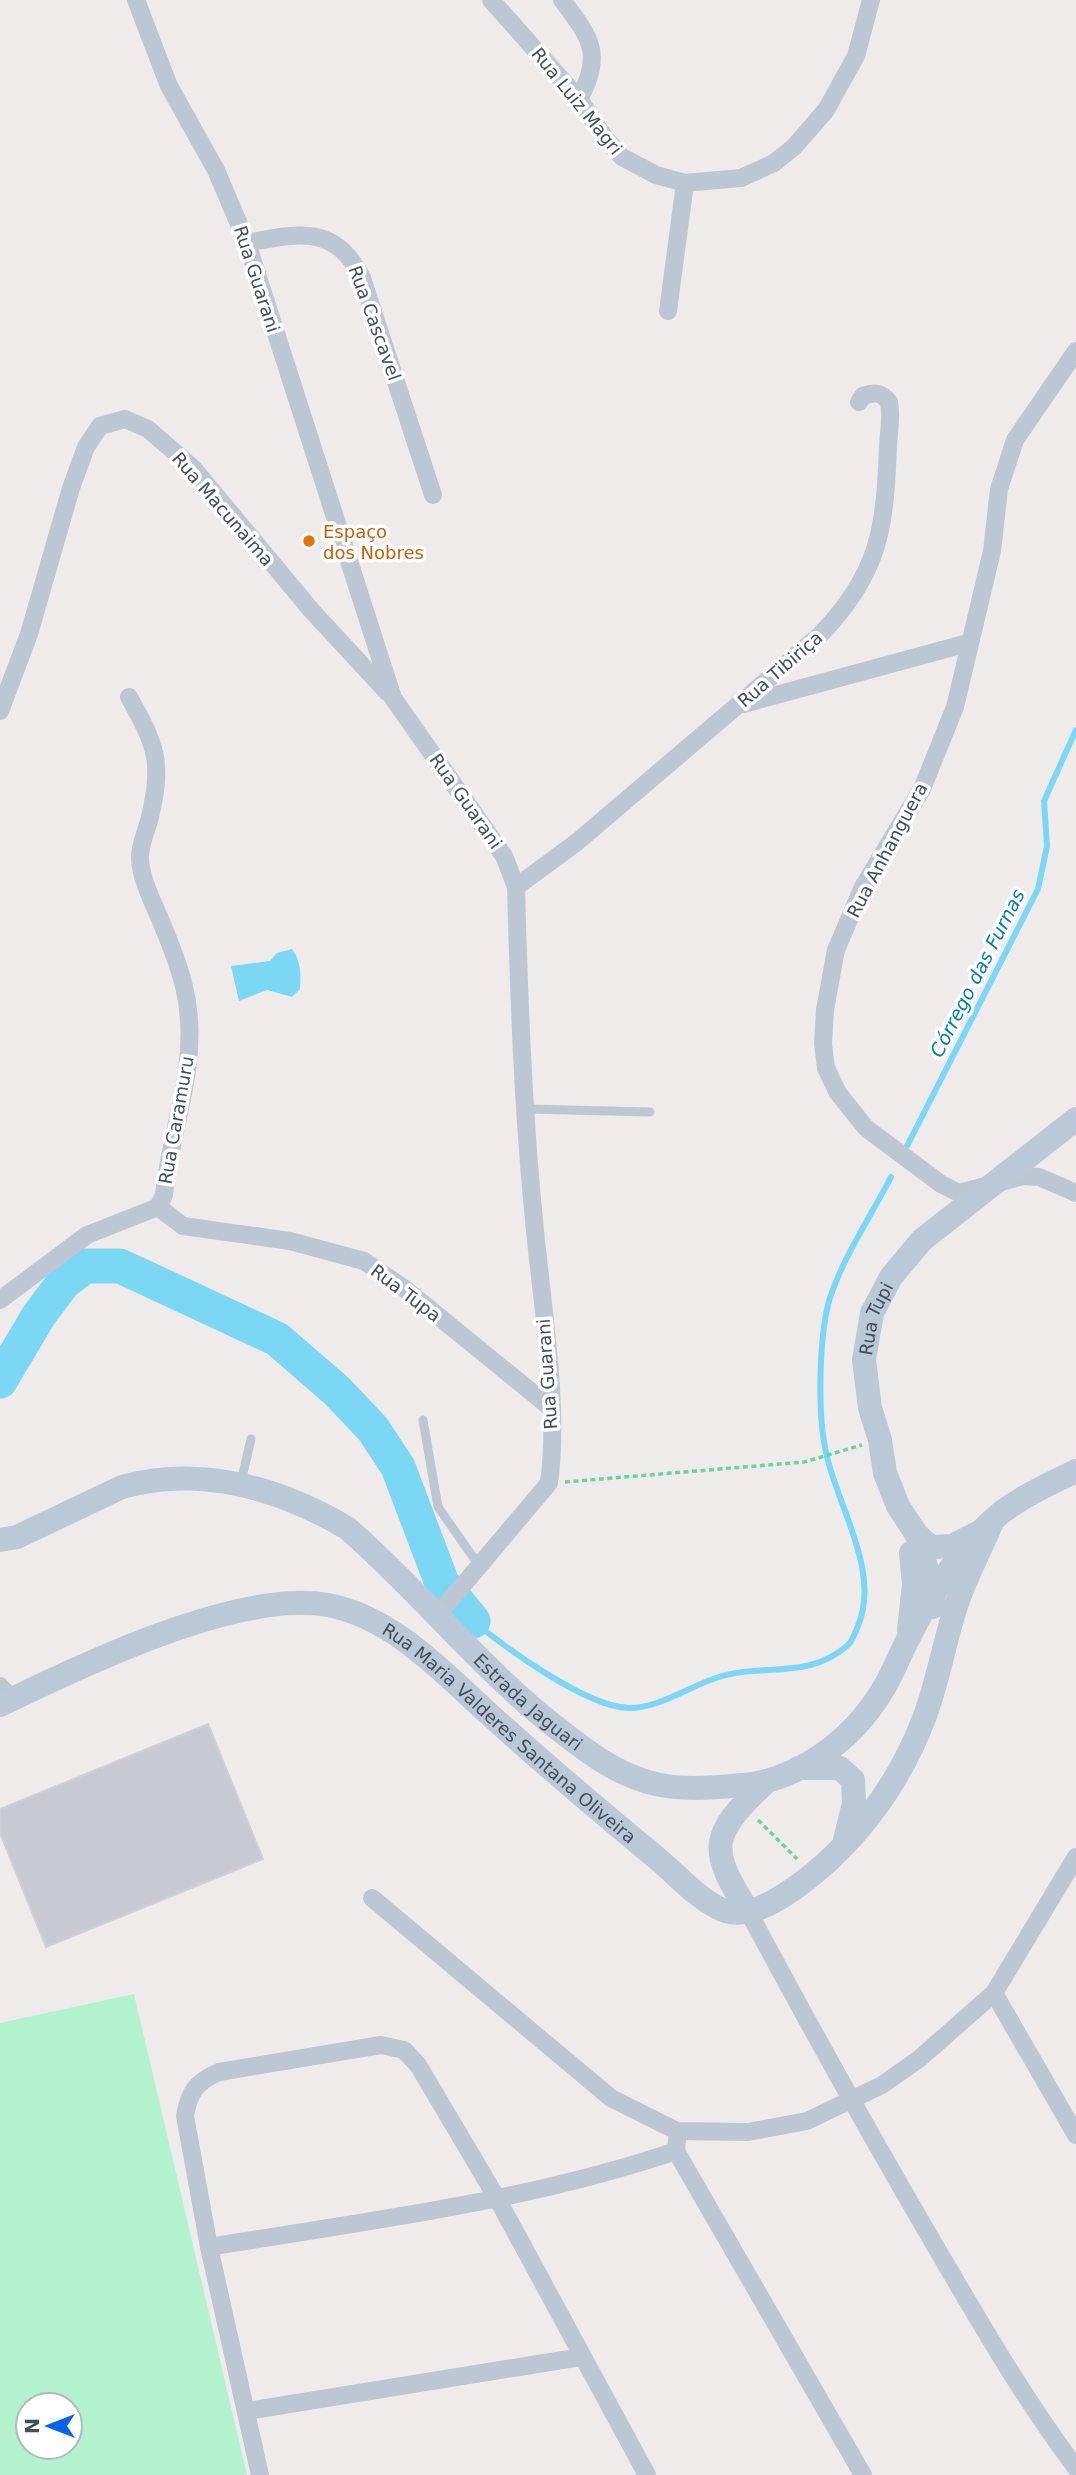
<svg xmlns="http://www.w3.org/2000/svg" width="1076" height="2475" font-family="'DejaVu Sans',sans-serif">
<rect width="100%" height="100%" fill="#efebeb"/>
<!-- green -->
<path fill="#b3f2ce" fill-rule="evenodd" d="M134,1994L247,2475H0V2023ZM28,2405H70V2447H28Z"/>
<!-- water -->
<path fill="#7cd7f4" d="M292,949C301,961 301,974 300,989L292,997L267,990L239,1001L231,966L270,961L277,953Z"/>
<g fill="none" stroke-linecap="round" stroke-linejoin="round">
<!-- stream -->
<g stroke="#7cd7f4" stroke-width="6">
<polyline points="907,1146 1038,889 1047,846 1044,801 1076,730"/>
<path d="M473,1621C506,1648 585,1706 628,1708C656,1709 687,1688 713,1679C761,1661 806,1682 848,1645C853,1640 855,1632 858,1626C882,1568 833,1501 824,1442C818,1406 819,1329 831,1295C844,1256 872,1214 891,1177"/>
</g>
<!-- river -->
<polyline stroke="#7cd7f4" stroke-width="35" points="0,1381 39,1315 64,1282 85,1266 120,1266 277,1339 337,1391 373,1429 398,1467 442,1583 473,1621"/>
</g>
<!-- building -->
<polygon fill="#c7cad2" stroke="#cfd1d8" stroke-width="2" points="208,1724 263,1859 46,1947 0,1833 0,1809"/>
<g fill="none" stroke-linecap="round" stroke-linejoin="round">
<!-- path -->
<g stroke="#69d3a2" stroke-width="3.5" stroke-dasharray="5 3.5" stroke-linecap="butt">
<polyline points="565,1482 804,1462 862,1445"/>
<polyline points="758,1820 797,1859"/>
</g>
<!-- lane -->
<g stroke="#bdc7d3" stroke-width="9">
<polyline points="526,1109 650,1112"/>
<polyline points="423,1420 438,1507 480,1567"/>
<polyline points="241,1482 251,1439"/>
</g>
<!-- street -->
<g stroke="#bdc7d3" stroke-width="18">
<path d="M136,0L169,86L216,170L247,243L393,698L504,856L516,887C519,998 523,1109 534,1220C541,1300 560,1405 549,1483L436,1617"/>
<polyline points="491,0 579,99 605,138 622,157 656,175 685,183 741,178 774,163 794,147 826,110 856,56 871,0"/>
<path d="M562,0C590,37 604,54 579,99"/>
<path d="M247,243C299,233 335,224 362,278L433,495"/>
<polyline points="668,311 685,183"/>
<polyline points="1076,351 1015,440 999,489 992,551 955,707 922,789 863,887 836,950 825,1010 823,1044 826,1068 838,1093 866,1128 941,1184 959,1193 1023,1176 1039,1177 1076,1193"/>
<polyline points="743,704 968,643"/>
<polyline points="0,711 29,634 71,488 86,447 100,426 125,419 148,429 193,468 312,611 387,692"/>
<path d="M516,887L577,842L820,635C880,573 885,528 888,445C889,430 892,417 889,402C881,392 874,392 863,396L859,402"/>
<polyline points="158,1207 183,1226 290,1241 364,1261 405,1289 551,1408"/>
<path d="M0,1300L87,1235L158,1207L164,1195C170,1133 196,1073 188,1010C185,979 172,948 160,919C152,900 141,879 140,859C139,846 147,830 150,817C163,761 156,746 129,697"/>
<polyline points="0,1686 12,1699"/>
<polyline points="372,1898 611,2098 677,2131 748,2132 807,2121 882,2085 919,2059 994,1993 1076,1857"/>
<path d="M748,1911C809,2025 872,2138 937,2249C981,2324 1024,2399 1076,2468"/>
<polyline points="994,1993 1076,2135"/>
<polyline points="677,2140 676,2151 863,2475"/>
<path d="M209,2247C366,2221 525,2202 676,2151"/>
<polyline points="247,2411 581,2357"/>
<path d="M260,2475L209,2247L185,2116C189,2092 196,2082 219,2072L381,2045L404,2050L418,2065L498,2200L647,2475"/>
</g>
<!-- secondary -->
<g stroke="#bbc8d7" stroke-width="24">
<polyline points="917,1535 931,1547 952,1546 978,1533"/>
<path id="s1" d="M0,1540L17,1537L122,1487C200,1465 279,1488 347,1528C422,1593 483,1672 562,1732C589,1753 614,1772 648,1782C678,1791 712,1788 743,1785C800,1780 853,1739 882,1691C893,1674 899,1656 908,1639C928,1597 966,1541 1002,1512C1025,1495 1051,1483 1076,1471"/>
<path id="s2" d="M933,1607L934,1594L917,1535L898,1506L885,1473L880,1440L870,1408L864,1360L872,1313L891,1277L922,1240L1076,1119"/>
<polyline points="909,1629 914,1585 911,1553"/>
<path id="s3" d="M0,1705C80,1666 239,1589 328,1605C392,1617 442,1671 489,1714C544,1764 601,1812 659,1860C678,1876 700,1901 723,1910C746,1919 773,1903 792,1890C851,1849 897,1788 923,1721C938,1683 944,1642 957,1603C966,1576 981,1549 992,1522"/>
<polyline points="798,1768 840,1768 853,1780 854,1803 845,1840"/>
<path d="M748,1911C708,1848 710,1835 765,1783"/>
</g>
</g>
<!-- markers -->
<circle fill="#e8710a" stroke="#fff" stroke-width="2.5" cx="309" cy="541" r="7"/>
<g text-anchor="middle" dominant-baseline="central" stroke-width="7" stroke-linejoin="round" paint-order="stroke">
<!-- street labels -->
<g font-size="18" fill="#424e5b" stroke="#fff">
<text transform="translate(577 101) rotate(51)">Rua Luiz Magri</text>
<text transform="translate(257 279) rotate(72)">Rua Guarani</text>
<text transform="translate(375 323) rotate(70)">Rua Cascavel</text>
<text transform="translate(223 509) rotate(49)">Rua Macunaima</text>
<text transform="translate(780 669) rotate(-41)">Rua Tibiriça</text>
<text transform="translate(466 801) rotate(55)">Rua Guarani</text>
<text transform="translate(887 850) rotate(-62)">Rua Anhanguera</text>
<text transform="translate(176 1120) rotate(-80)">Rua Caramuru</text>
<text transform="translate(406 1293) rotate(37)">Rua Tupa</text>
<text stroke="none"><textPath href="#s2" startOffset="303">Rua Tupi</textPath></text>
<text transform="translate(547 1374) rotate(-94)">Rua Guarani</text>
<text stroke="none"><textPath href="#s1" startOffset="620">Estrada Jaguari</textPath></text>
<text stroke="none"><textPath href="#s3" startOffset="572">Rua Maria Valderes Santana Oliveira</textPath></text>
</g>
<!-- food labels -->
<g font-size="18" fill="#c56008" stroke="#fff" text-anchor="start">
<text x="323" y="531">Espaço<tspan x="323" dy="21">dos Nobres</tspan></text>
</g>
<!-- water labels -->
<g font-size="19" font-style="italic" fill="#017fa8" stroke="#fff">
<text transform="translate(977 973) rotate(-63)">Córrego das Furnas</text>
</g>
</g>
<!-- north arrow -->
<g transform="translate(49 2426) rotate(270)"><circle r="33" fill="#ffffff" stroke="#b3b8bd" stroke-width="2"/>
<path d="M0-5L12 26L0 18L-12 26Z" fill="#0763ec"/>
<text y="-10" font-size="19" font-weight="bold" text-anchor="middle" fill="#424e5b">N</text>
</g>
</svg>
